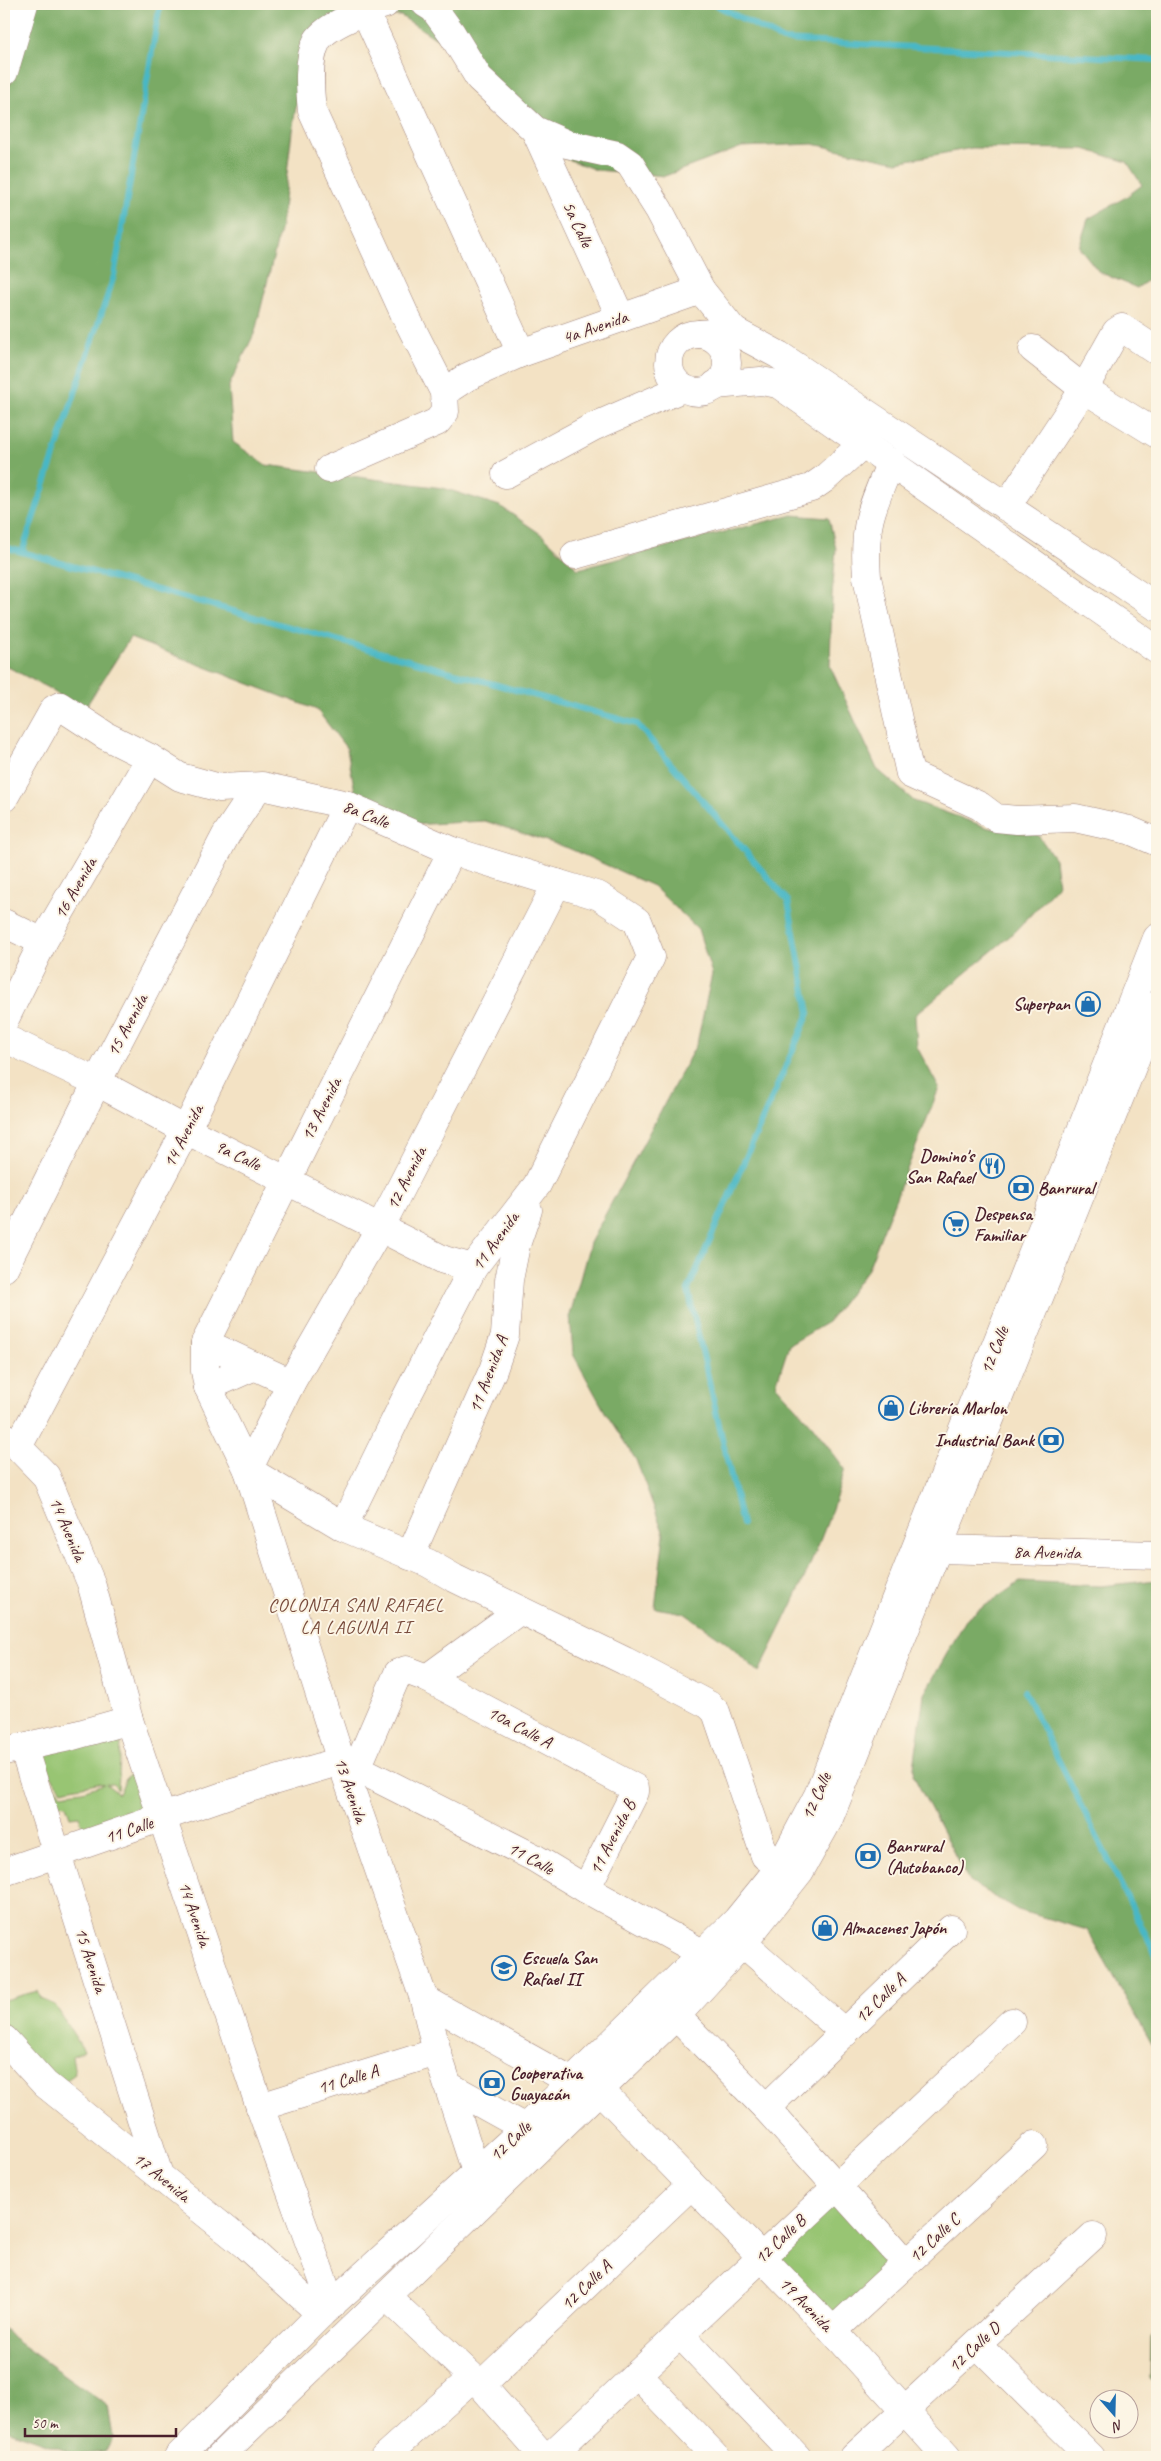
<svg xmlns="http://www.w3.org/2000/svg" width="1161" height="2461" font-family="Caveat,sans-serif">
<rect width="100%" height="100%" fill="#fcf5e5"/>
<filter id="ink" filterUnits="userSpaceOnUse"><feTurbulence type="fractalNoise" baseFrequency=".02" numOctaves="2"/><feDisplacementMap in="SourceGraphic" scale="10" xChannelSelector="R" yChannelSelector="G"/><feConvolveMatrix kernelMatrix="1 2 1 2 8 2 1 2 1" color-interpolation-filters="sRGB"/></filter>
<filter id="wash" filterUnits="userSpaceOnUse"><feTurbulence type="fractalNoise" baseFrequency=".0096" numOctaves="4" result="noise"/><feDisplacementMap in="SourceGraphic" scale="20" xChannelSelector="R" yChannelSelector="G"/><feGaussianBlur stdDeviation="1.12" result="paint"/><feColorMatrix in="noise" values="0 0 0 0 0 0 0 0 0 0 0 0 0 0 0 0 0 1.4 0 .05"/><feComposite in="paint" operator="in"/></filter>
<g filter="url(#wash)">
<rect width="100%" height="100%" fill="#f3e2c4"/>
<!-- green -->
<g fill="#98c573" stroke="#71724f">
<polygon points="122,1728 118,1790 113,1784 106,1784 119,1794 126,1778 136,1770 164,1786 141,1814 137,1810 133,1816 92,1832 83,1828 79,1816 70,1817 66,1805 55,1804 33,1759 61,1794 82,1791 104,1784 97,1783 62,1790 37,1757"/>
<polygon points="38,1991 41,1999 55,2005 84,2051 72,2056 75,2074 58,2086 4,2037 4,2000"/>
<polygon points="832,2203 894,2266 833,2326 771,2261"/>
</g>
<!-- forest -->
<g fill="#7aaa65" stroke="#626448">
<path d="M4,4H1157V274L1137,288L1099,272L1079,247L1088,219L1126,197L1142,185L1127,162L1084,149L972,148L897,162L813,144L742,147L665,176L596,170L554,154L457,52L401,16L349,14L307,43L292,131L281,226L255,332L229,386L233,442L266,465L443,488L500,506L545,537L578,569L792,515L829,518L836,549L832,596L830,666L877,769L914,801L989,828L1038,835L1055,859L1058,885L1016,931L915,1015L917,1047L939,1088L868,1269L828,1322L789,1345L776,1385L812,1425L845,1469C824,1541 793,1605 759,1672L724,1641L684,1613L655,1608L664,1534L636,1460L605,1412L573,1354L570,1315L590,1243L697,1043L712,974L698,929L653,886L568,848L485,821L410,825L356,797L347,749L317,710L130,638L83,711L48,688L4,665Z"/>
<polygon points="1157,1580 1157,2053 1087,1930 1018,1910 969,1882 913,1775 924,1694 967,1618 1020,1582 1100,1586"/>
<polygon points="4,2328 16,2341 108,2406 113,2437 105,2452 78,2455 4,2429"/>
<polygon points="1157,2333 1157,2385 1150,2379 1151,2337"/>
</g>
<g fill="none" stroke-linecap="round" stroke-linejoin="round">
<!-- stream -->
<g stroke="#4ab7c5" stroke-width="6">
<polyline points="714,4 783,40 1157,60"/>
<polyline points="4,547 637,724 788,901 809,1013 688,1290 742,1524"/>
<polyline points="22,552 114,276 160,4"/>
<polyline points="1024,1691 1157,1957"/>
</g>
</g>
</g>
<g filter="url(#ink)">
<g fill="none" stroke-linecap="round" stroke-linejoin="round">
<defs>
<g id="minor">
<polyline points="426,4 434,9 452,34 479,78 535,130 567,144 617,155 630,164 659,210 701,290"/>
<polyline points="365,11 521,353"/>
<polyline points="4,72 24,4"/>
<polyline points="535,130 621,318"/>
<polyline points="700,334 734,331 779,355 1157,607"/>
<circle cx="698" cy="363" r="29"/>
<polyline points="1033,349 1084,389 1157,434"/>
<polyline points="715,385 761,381 778,384 1157,650"/>
<polyline points="444,392 467,377 521,353 701,290 734,331"/>
<path d="M891,462C871,509 863,525 867,577L910,774L980,806L996,818L1017,820L1075,818L1129,830L1157,842"/>
<path d="M329,469L437,422L445,412L444,392L405,315L312,111C310,91 307,59 317,41C325,26 368,9 385,4"/>
<polyline points="506,474 593,427 683,388"/>
<polyline points="1006,507 1084,389 1116,332 1122,328 1157,351"/>
<polyline points="575,555 811,488 824,479 864,443"/>
<polyline points="4,798 54,709 60,706 106,736 150,758 180,777 220,788 262,786 347,805 452,851 599,896 637,921 651,957 537,1185 473,1268 405,1400 343,1527"/>
<polyline points="452,851 205,1343 205,1371 208,1387 248,1470 341,1761 424,1999 437,2052 476,2172 492,2189"/>
<polyline points="557,883 381,1226 291,1383 248,1470 343,1527 428,1563 454,1578 625,1661 709,1705 716,1712 765,1856 780,1867"/>
<polyline points="4,923 43,942"/>
<polyline points="4,1021 43,942 150,758"/>
<polyline points="4,1038 97,1082 186,1130 444,1260 473,1268"/>
<polyline points="4,1268 97,1082 226,835 258,787"/>
<polyline points="205,1343 291,1383"/>
<polyline points="208,1387 255,1366"/>
<polyline points="4,1436 18,1447 46,1476 91,1583 129,1720 260,2107 332,2305"/>
<polyline points="18,1447 186,1130 347,805"/>
<polyline points="938,1549 1157,1555"/>
<polyline points="410,1556 493,1370 505,1335 509,1280 516,1245 528,1210"/>
<polyline points="427,1678 519,1611"/>
<polyline points="23,1747 159,2175"/>
<polyline points="4,1751 69,1737 129,1720"/>
<polyline points="357,1768 533,1857 586,1889 702,1953"/>
<polyline points="4,1872 229,1794 341,1761 357,1768 398,1673 406,1670 427,1678 635,1788 635,1792 586,1889"/>
<polyline points="743,1943 845,2033"/>
<polyline points="424,1999 572,2082"/>
<polyline points="676,2016 766,2108 894,2250"/>
<polyline points="4,2039 45,2084 245,2245 321,2314"/>
<polyline points="449,2086 525,2128"/>
<polyline points="599,2089 833,2331 947,2457"/>
<polyline points="260,2107 437,2052"/>
<polyline points="766,2108 951,1929"/>
<polyline points="387,2297 481,2385 544,2457"/>
<polyline points="833,2331 1034,2145"/>
<polyline points="680,2334 797,2457"/>
<polyline points="977,2344 1091,2457"/>
<polyline points="637,2374 716,2457"/>
<polyline points="481,2385 691,2185"/>
<polyline points="384,2457 472,2378"/>
<polyline points="549,2457 1012,2022"/>
<polyline points="854,2457 1093,2236"/>
</g>
<g id="major">
<polyline points="178,2457 321,2314 525,2128 737,1920 780,1867 818,1795 1157,938"/>
<polyline points="219,2457 676,2016 743,1943 800,1871 828,1821 1157,1005"/>
</g>
</defs>
<!-- minor casing -->
<use href="#minor" stroke="#9e8078" stroke-width="29"/>
<!-- major casing -->
<use href="#major" stroke="#9e8078" stroke-width="29"/>
<!-- minor -->
<use href="#minor" stroke="#fff" stroke-width="28"/>
<!-- major -->
<use href="#major" stroke="#fff" stroke-width="28"/>
</g>
</g>
<!-- icons -->
<defs>
<symbol id="shop-ring" viewBox="-11 -11 22 22"><circle r="9.5" fill="#fcf5e5" stroke="#1f6fb2" stroke-width="1.5"/><path d="M-5-2.5h2.3a2.7 3.5 0 0 1 5.4 0H5L5.5 6h-11ZM-1.5-2.5h3a1.5 2.3 0 0 0-3 0Z" fill="#1f6fb2"/></symbol>
<symbol id="restaurant-ring" viewBox="-11 -11 22 22"><circle r="9.5" fill="#fcf5e5" stroke="#1f6fb2" stroke-width="1.5"/><path d="M-5-6h1v4h1v-4h1v4h1v-4h1v5L-1.5 .5V6h-2V.5L-5-1ZM5-6V6H3V1.5H1.5Q1.5-4 5-6Z" fill="#1f6fb2"/></symbol>
<symbol id="bank-ring" viewBox="-11 -11 22 22"><circle r="9.5" fill="#fcf5e5" stroke="#1f6fb2" stroke-width="1.5"/><path d="M-6-4H6V4H-6ZM0-2.3a2.3 2.3 0 1 0 0 4.6a2.3 2.3 0 1 0 0-4.6Z" fill="#1f6fb2"/></symbol>
<symbol id="supermarket-ring" viewBox="-11 -11 22 22"><circle r="9.5" fill="#fcf5e5" stroke="#1f6fb2" stroke-width="1.5"/><path d="M-6-5.5h2.5l.6 2H6L4.5 2H-2.5L-4.4-4H-6ZM-1.5 3.2a1.3 1.3 0 1 0 .1 0ZM3 3.2a1.3 1.3 0 1 0 .1 0Z" fill="#1f6fb2"/></symbol>
<symbol id="school-ring" viewBox="-11 -11 22 22"><circle r="9.5" fill="#fcf5e5" stroke="#1f6fb2" stroke-width="1.5"/><path d="M0-5L7-2L0 1L-7-2ZM-4 1L0 2.5L4 1V4Q0 6-4 4Z" fill="#1f6fb2"/></symbol>
</defs>
<g fill-rule="evenodd">
<use href="#shop-ring" x="1074" y="990" width="28" height="28"/>
<use href="#restaurant-ring" x="978" y="1152" width="28" height="28"/>
<use href="#bank-ring" x="1007" y="1174" width="28" height="28"/>
<use href="#supermarket-ring" x="942" y="1210" width="28" height="28"/>
<use href="#shop-ring" x="877" y="1394" width="28" height="28"/>
<use href="#bank-ring" x="1037" y="1426" width="28" height="28"/>
<use href="#bank-ring" x="854" y="1842" width="28" height="28"/>
<use href="#shop-ring" x="811" y="1914" width="28" height="28"/>
<use href="#school-ring" x="490" y="1954" width="28" height="28"/>
<use href="#bank-ring" x="478" y="2069" width="28" height="28"/>
</g>
<g text-anchor="middle" dominant-baseline="central" stroke-width="4" stroke-linejoin="round" paint-order="stroke">
<!-- street labels -->
<g font-size="18" fill="#4a1f2b" stroke="#fcf5e5">
<text transform="translate(578 224) rotate(65)">5a Calle</text>
<text transform="translate(595 327) rotate(-19)">4a Avenida</text>
<text transform="translate(366 814) rotate(22)">8a Calle</text>
<text transform="translate(75 888) rotate(-60)">16 Avenida</text>
<text transform="translate(127 1025) rotate(-62)">15 Avenida</text>
<text transform="translate(321 1109) rotate(-63)">13 Avenida</text>
<text transform="translate(183 1136) rotate(-63)">14 Avenida</text>
<text transform="translate(238 1155) rotate(26)">9a Calle</text>
<text transform="translate(406 1178) rotate(-63)">12 Avenida</text>
<text transform="translate(495 1241) rotate(-54)">11 Avenida</text>
<text transform="translate(994 1350) rotate(-68)">12 Calle</text>
<text transform="translate(488 1374) rotate(-69)">11 Avenida A</text>
<text transform="translate(68 1529) rotate(67)">14 Avenida</text>
<text transform="translate(1047 1552) rotate(1)">8a Avenida</text>
<text transform="translate(520 1727) rotate(28)">10a Calle A</text>
<text transform="translate(351 1790) rotate(71)">13 Avenida</text>
<text transform="translate(816 1796) rotate(-66)">12 Calle</text>
<text transform="translate(129 1830) rotate(-19)">11 Calle</text>
<text transform="translate(612 1837) rotate(-63)">11 Avenida B</text>
<text transform="translate(531 1858) rotate(29)">11 Calle</text>
<text transform="translate(195 1914) rotate(71)">14 Avenida</text>
<text transform="translate(91 1960) rotate(72)">15 Avenida</text>
<text transform="translate(880 1998) rotate(-44)">12 Calle A</text>
<text transform="translate(348 2079) rotate(-17)">11 Calle A</text>
<text transform="translate(510 2141) rotate(-43)">12 Calle</text>
<text transform="translate(162 2177) rotate(39)">17 Avenida</text>
<text transform="translate(934 2238) rotate(-43)">12 Calle C</text>
<text transform="translate(780 2239) rotate(-43)">12 Calle B</text>
<text transform="translate(586 2285) rotate(-44)">12 Calle A</text>
<text transform="translate(806 2304) rotate(46)">19 Avenida</text>
<text transform="translate(974 2347) rotate(-43)">12 Calle D</text>
</g>
<!-- poi labels -->
<g font-size="18" font-weight="bold" fill="#4a1f2b" stroke="#fcf5e5" text-anchor="start">
<text x="1070" y="1004" text-anchor="end">Superpan</text>
<text x="974" y="1156" text-anchor="end">Domino's<tspan x="974" dy="21">San Rafael</tspan></text>
<text x="1038" y="1188">Banrural</text>
<text x="974" y="1214">Despensa<tspan x="974" dy="21">Familiar</tspan></text>
<text x="908" y="1408">Librería Marlon</text>
<text x="1034" y="1440" text-anchor="end">Industrial Bank</text>
<text x="886" y="1846">Banrural<tspan x="886" dy="21">(Autobanco)</tspan></text>
<text x="842" y="1928">Almacenes Japón</text>
<text x="522" y="1958">Escuela San<tspan x="522" dy="21">Rafael II</tspan></text>
<text x="510" y="2073">Cooperativa<tspan x="510" dy="21">Guayacán</tspan></text>
</g>
<!-- neighbourhood labels -->
<g font-size="19" letter-spacing="1" fill="#794c3d" stroke="#fcf5e5">
<text x="356" y="1605">COLONIA SAN RAFAEL<tspan x="356" dy="22">LA LAGUNA II</tspan></text>
</g>
</g>
<!-- margin -->
<rect width="1161" height="2461" fill="none" stroke="#fcf5e5" stroke-width="20"/>
<!-- north arrow -->
<g transform="translate(1114 2414) rotate(160)"><circle r="24" fill="#fcf5e5" stroke="#b59f9b"/>
<path d="M0-4L9 19L0 12L-9 19Z" fill="#1f6fb2"/>
<text y="-8" font-size="14" font-weight="bold" text-anchor="middle" fill="#4a1f2b">N</text>
</g>
<!-- scale -->
<path d="M25 2428v8h151v-8" fill="none" stroke="#4a1f2b" stroke-width="2.5"/>
<text x="32" y="2428" font-size="15" fill="#4a1f2b" stroke="#fcf5e5" stroke-width="4" paint-order="stroke">50 m</text>
</svg>
